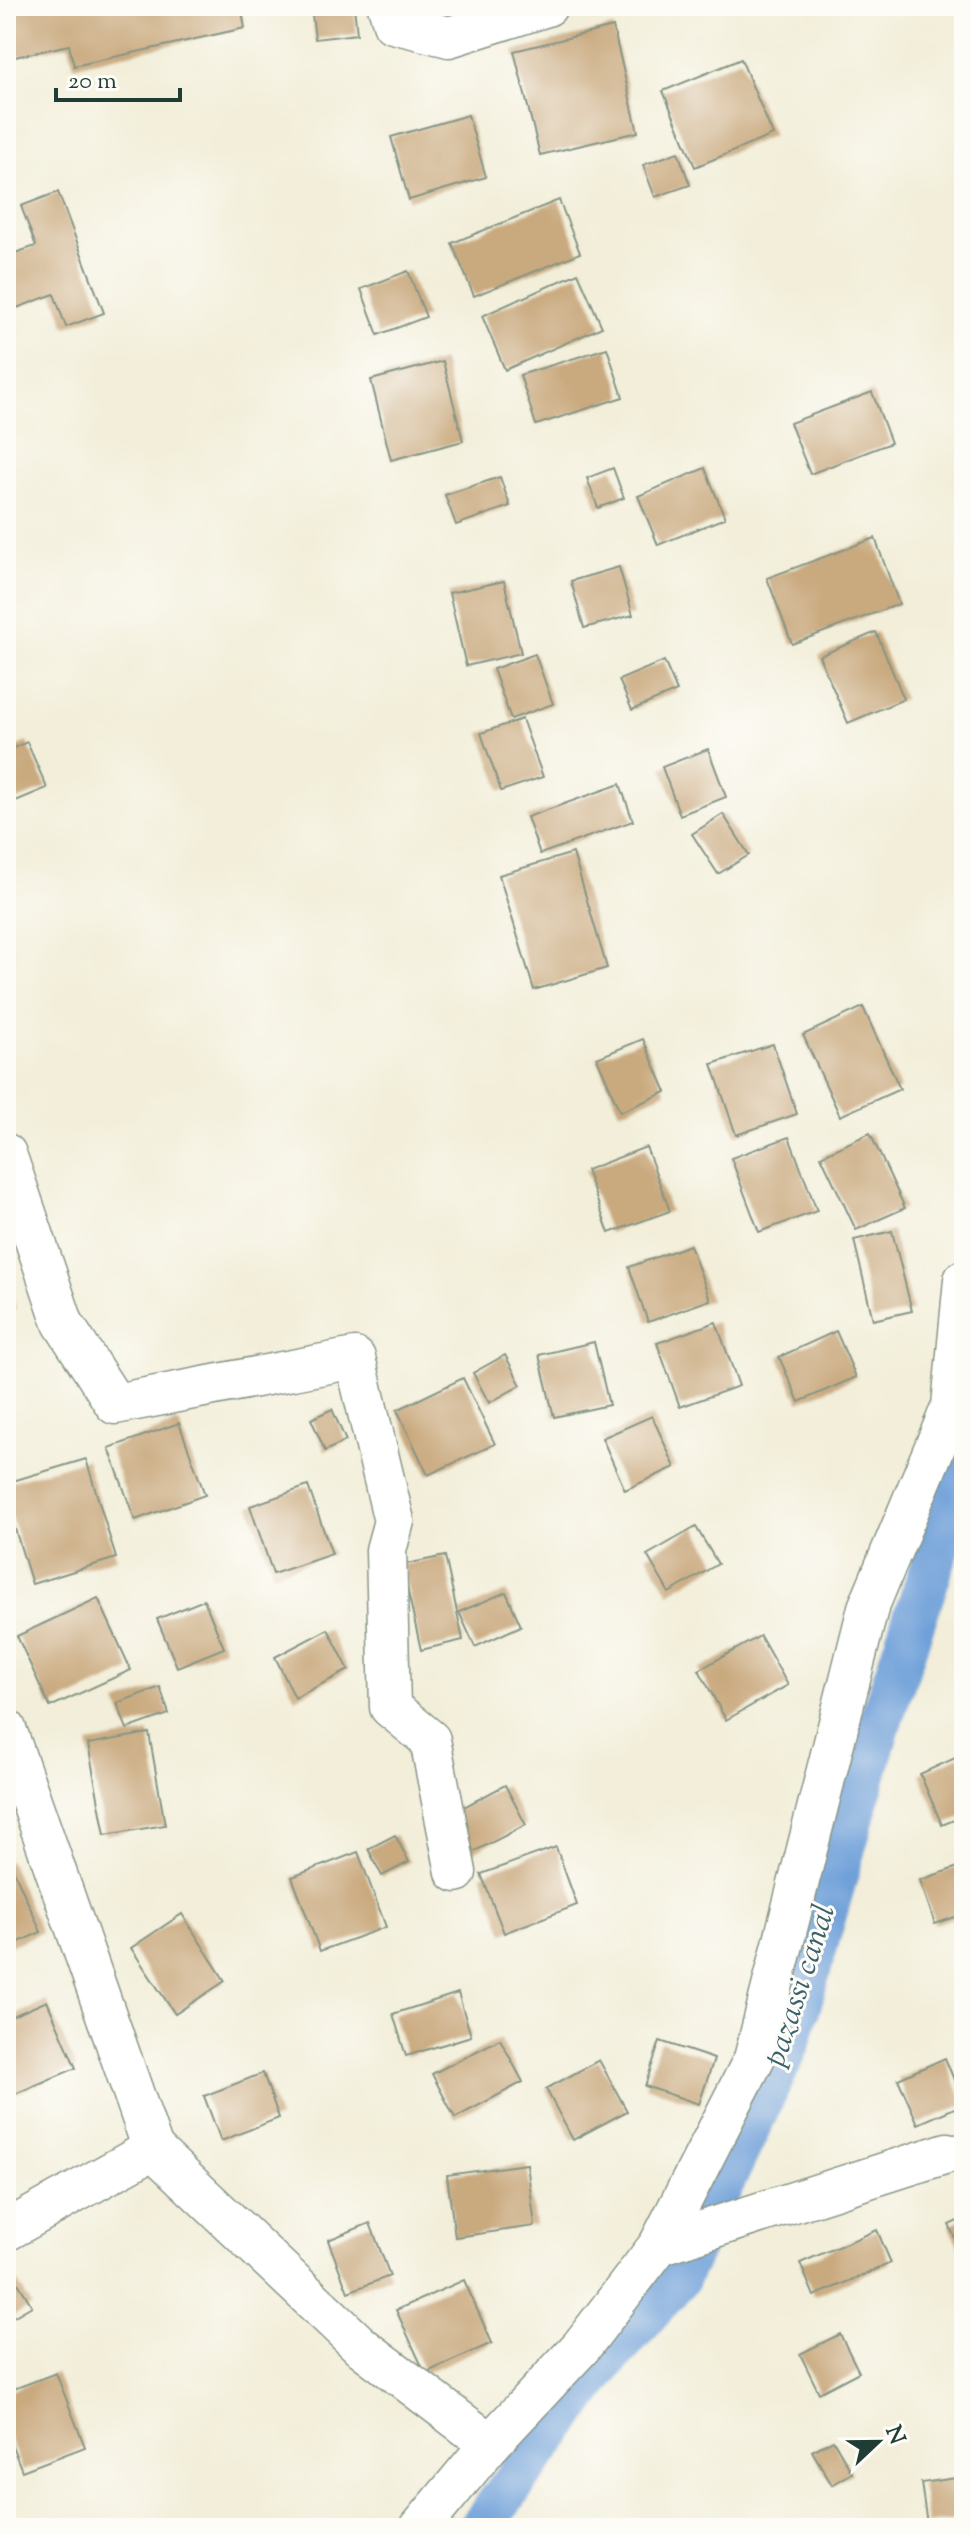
<svg xmlns="http://www.w3.org/2000/svg" width="970" height="2534" font-family="'Sorts Mill Goudy',serif">
<rect width="100%" height="100%" fill="#fdfcf7"/>
<filter id="ink" filterUnits="userSpaceOnUse"><feTurbulence type="fractalNoise" baseFrequency=".0125" numOctaves="2"/><feDisplacementMap in="SourceGraphic" scale="16" xChannelSelector="R" yChannelSelector="G"/><feConvolveMatrix kernelMatrix="1 2 1 2 8 2 1 2 1" color-interpolation-filters="sRGB"/></filter>
<filter id="wash" filterUnits="userSpaceOnUse"><feTurbulence type="fractalNoise" baseFrequency=".006" numOctaves="4" result="noise"/><feDisplacementMap in="SourceGraphic" scale="32" xChannelSelector="R" yChannelSelector="G"/><feGaussianBlur stdDeviation="1.8" result="paint"/><feColorMatrix in="noise" values="0 0 0 0 0 0 0 0 0 0 0 0 0 0 0 0 0 1.4 0 .05"/><feComposite in="paint" operator="in"/></filter>
<g filter="url(#wash)">
<rect width="100%" height="100%" fill="#f2eed9"/>
<g fill="none" stroke-linecap="round" stroke-linejoin="round">
<!-- canal -->
<polyline stroke="#70a0d9" stroke-width="44" points="480,2528 604,2362 677,2279 788,2044 878,1728 964,1470"/>
</g>
<g id="blocks">
<!-- building -->
<g fill="#c9a97e">
<polygon points="6,6 241,6 245,28 74,66 69,45 6,59"/>
<polygon points="311,6 354,6 357,34 315,39"/>
<polygon points="613,27 638,132 540,155 514,51"/>
<polygon points="741,59 773,135 695,167 663,91"/>
<polygon points="468,115 486,177 409,200 391,137"/>
<polygon points="678,152 690,185 655,197 643,165"/>
<polygon points="58,192 104,313 66,327 54,294 14,309 6,287 6,256 36,246 21,206"/>
<polygon points="559,200 580,253 474,296 452,243"/>
<polygon points="408,271 426,317 378,335 361,289"/>
<polygon points="578,273 602,327 505,370 482,316"/>
<polygon points="607,348 623,397 536,425 520,375"/>
<polygon points="443,361 463,441 391,460 371,380"/>
<polygon points="872,392 891,443 810,474 790,423"/>
<polygon points="613,468 624,498 598,508 587,478"/>
<polygon points="705,468 725,518 658,545 638,496"/>
<polygon points="500,477 510,506 456,525 445,495"/>
<polygon points="875,538 899,604 792,644 767,578"/>
<polygon points="619,567 633,615 584,628 571,581"/>
<polygon points="504,581 521,653 466,666 449,593"/>
<polygon points="876,632 904,699 848,723 819,656"/>
<polygon points="535,654 553,704 511,719 493,669"/>
<polygon points="664,661 677,691 632,710 619,680"/>
<polygon points="522,719 543,777 501,791 481,733"/>
<polygon points="27,742 47,788 6,805 6,751"/>
<polygon points="708,749 726,797 680,815 662,767"/>
<polygon points="620,784 633,821 540,854 527,817"/>
<polygon points="723,814 749,855 718,874 692,834"/>
<polygon points="573,853 607,968 534,990 499,875"/>
<polygon points="863,1007 900,1089 840,1116 803,1035"/>
<polygon points="643,1039 666,1092 620,1112 597,1058"/>
<polygon points="773,1044 797,1114 736,1135 712,1064"/>
<polygon points="870,1133 905,1208 856,1230 821,1156"/>
<polygon points="789,1137 817,1211 759,1232 731,1158"/>
<polygon points="646,1147 670,1211 609,1233 586,1170"/>
<polygon points="892,1231 912,1311 873,1320 854,1240"/>
<polygon points="690,1245 710,1300 648,1322 629,1267"/>
<polygon points="6,1284 16,1309 6,1314"/>
<polygon points="716,1322 739,1386 680,1407 657,1343"/>
<polygon points="836,1331 856,1377 799,1402 779,1357"/>
<polygon points="594,1342 609,1405 554,1417 539,1355"/>
<polygon points="505,1355 521,1385 489,1403 473,1373"/>
<polygon points="463,1378 495,1444 428,1475 397,1410"/>
<polygon points="332,1409 346,1441 325,1451 311,1419"/>
<polygon points="652,1416 675,1467 625,1490 602,1438"/>
<polygon points="179,1423 205,1495 135,1520 109,1448"/>
<polygon points="86,1459 116,1558 32,1584 6,1500 6,1483"/>
<polygon points="308,1486 332,1554 273,1574 250,1506"/>
<polygon points="696,1527 718,1564 669,1593 647,1555"/>
<polygon points="445,1556 463,1640 421,1650 402,1565"/>
<polygon points="506,1592 521,1626 475,1647 459,1612"/>
<polygon points="98,1598 131,1670 50,1707 17,1636"/>
<polygon points="204,1600 224,1648 177,1667 157,1619"/>
<polygon points="328,1629 349,1670 295,1698 275,1657"/>
<polygon points="760,1636 788,1685 726,1720 699,1670"/>
<polygon points="160,1687 169,1714 127,1729 117,1703"/>
<polygon points="149,1733 165,1825 105,1835 88,1744"/>
<polygon points="964,1754 964,1816 942,1825 920,1774"/>
<polygon points="505,1785 526,1825 469,1854 449,1815"/>
<polygon points="395,1835 409,1862 382,1876 368,1849"/>
<polygon points="556,1847 577,1905 504,1933 481,1874"/>
<polygon points="358,1852 386,1927 320,1951 292,1877"/>
<polygon points="9,1860 41,1932 6,1948 6,1861"/>
<polygon points="964,1865 964,1914 935,1924 920,1880"/>
<polygon points="182,1914 225,1981 175,2014 131,1948"/>
<polygon points="458,1993 471,2036 406,2056 393,2014"/>
<polygon points="47,2001 76,2068 8,2097 6,2019"/>
<polygon points="500,2039 523,2082 455,2118 432,2074"/>
<polygon points="660,2041 714,2059 699,2104 645,2086"/>
<polygon points="945,2058 964,2104 918,2124 898,2079"/>
<polygon points="599,2060 627,2111 573,2140 546,2089"/>
<polygon points="263,2073 279,2118 221,2141 204,2096"/>
<polygon points="527,2164 535,2226 455,2237 447,2175"/>
<polygon points="964,2218 964,2258 949,2225"/>
<polygon points="370,2223 390,2276 348,2292 328,2240"/>
<polygon points="877,2230 891,2263 814,2296 800,2263"/>
<polygon points="6,2263 32,2306 6,2321"/>
<polygon points="464,2280 492,2343 425,2373 396,2310"/>
<polygon points="840,2334 859,2372 819,2393 800,2354"/>
<polygon points="56,2373 85,2447 22,2471 6,2430 6,2392"/>
<polygon points="833,2440 852,2473 832,2485 812,2451"/>
<polygon points="964,2477 964,2519 927,2524 921,2483"/>
</g>
</g>
</g>
<g filter="url(#ink)">
<use href="#blocks" fill-opacity="0" stroke="#889686" stroke-width="2"/>
<g fill="none" stroke-linecap="round" stroke-linejoin="round">
<defs>
<g id="street">
<polyline points="388,6 393,23 449,37 547,6"/>
<polyline points="6,1154 63,1323 115,1404 355,1358 394,1521 386,1550 390,1707 430,1740 456,1872"/>
<polyline points="6,1729 153,2149 6,2231"/>
<polyline points="153,2149 362,2347 490,2444"/>
<polyline points="659,2245 947,2153"/>
<polyline points="420,2528 490,2444 581,2347 659,2245 754,2059 868,1608 952,1406 964,1280"/>
</g>
</defs>
<!-- street casing -->
<use href="#street" stroke="#889686" stroke-width="43"/>
<!-- street -->
<use href="#street" stroke="#fff" stroke-width="40"/>
</g>
</g>
<g text-anchor="middle" dominant-baseline="central" stroke-width="6" stroke-linejoin="round" paint-order="stroke">
<!-- water labels -->
<g font-size="32" font-style="italic" fill="#3b606e" stroke="#fdfcf7">
<text transform="translate(801 1986) rotate(-72)">pazassi canal</text>
</g>
</g>
<!-- margin -->
<rect width="970" height="2534" fill="none" stroke="#fdfcf7" stroke-width="32"/>
<!-- north arrow -->
<g transform="translate(878 2442) rotate(68)" stroke="#fdfcf7" stroke-width="6" paint-order="stroke">
<path d="M0-6L14 30L0 20L-14 30Z" fill="#1f3d34"/>
<text y="-12" font-size="22" font-weight="bold" text-anchor="middle" fill="#1f3d34">N</text>
</g>
<!-- scale -->
<path d="M56 88v12h124v-12" fill="none" stroke="#1f3d34" stroke-width="4"/>
<text x="68" y="88" font-size="24" fill="#1f3d34" stroke="#fdfcf7" stroke-width="6" paint-order="stroke">20 m</text>
</svg>
